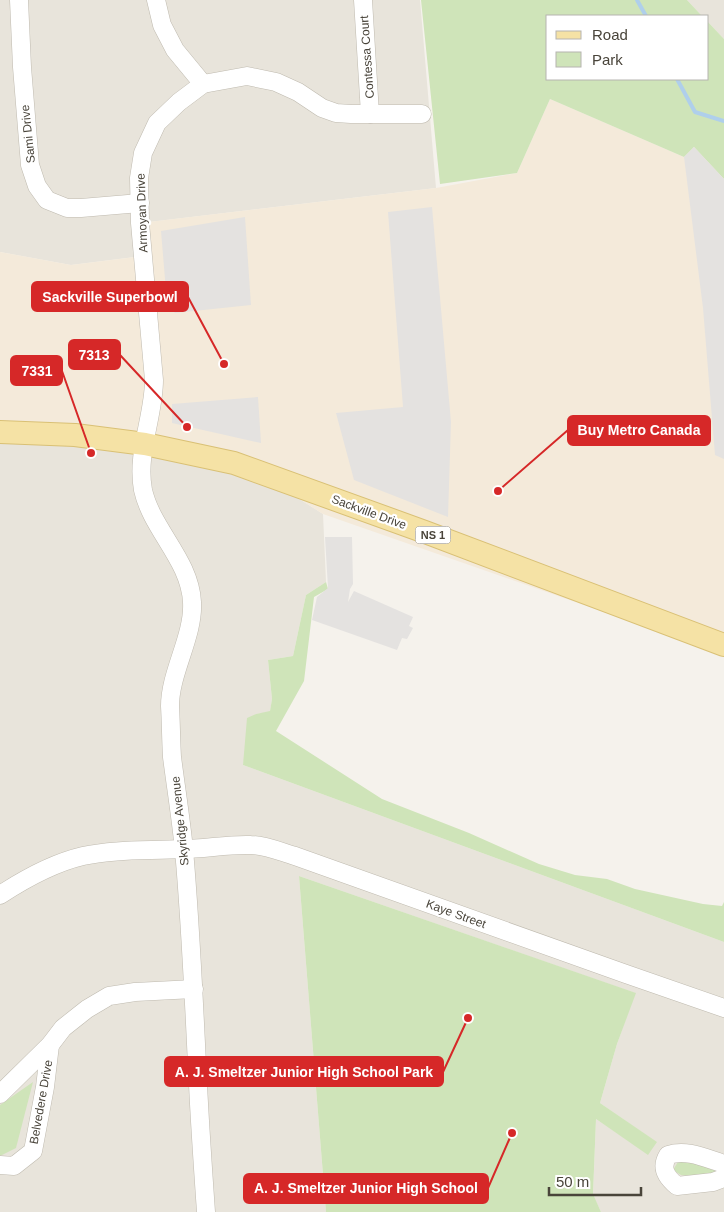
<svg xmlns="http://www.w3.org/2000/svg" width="724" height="1212" font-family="Helvetica,sans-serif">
<rect width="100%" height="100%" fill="#f5f2ec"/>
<!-- residential -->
<g fill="#e8e4db">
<polygon points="0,0 420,0 436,188 141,223 143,256 71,265 0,252"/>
<polygon points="687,0 724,0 724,39 708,22 708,16 702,16"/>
<polygon points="0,430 241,462 323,514 326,582 306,595 293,656 268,660 272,699 270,712 256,714 243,765 724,942 724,1212 601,1212 593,1195 596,1119 648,1154 656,1142 600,1103 617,1044 635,993 299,876 326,1212 0,1212"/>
</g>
<!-- commercial -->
<polygon fill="#f4eada" points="550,99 684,157 694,147 724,179 724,654 323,514 241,462 0,430 0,252 71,265 143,256 140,223 436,188 517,173"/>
<!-- green -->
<g fill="#cfe4b9">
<polygon points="421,0 687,0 702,16 548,16 548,79 708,79 708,22 724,39 724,179 694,147 684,157 550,99 517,173 440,184"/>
<polygon points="326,582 328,589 314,597 304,681 276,731 382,799 469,833 539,864 575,875 607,879 635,889 703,904 722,906 724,902 724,942 243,765 247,718 256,714 270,711 272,699 268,660 293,656 306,595"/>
<polygon points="299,876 636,993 617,1044 600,1103 657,1142 648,1155 596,1119 593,1194 601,1212 326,1212"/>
<polygon points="33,1082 16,1148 0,1156 0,1105"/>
<polygon points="681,1157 713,1166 720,1176 698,1177 681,1175 673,1170"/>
</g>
<!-- parking -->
<g fill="#e4e2e0">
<polygon points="694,147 724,179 724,459 715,455 703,308 684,157"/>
<polygon points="432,207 451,422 448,517 354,480 336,413 403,407 388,212"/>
<polygon points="245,217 251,305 175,313 167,303 161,231"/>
<polygon points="258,397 261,443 172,423 172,404"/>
<polygon points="325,537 352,537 353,584 350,589 348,602 354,591 413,617 409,626 413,628 407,639 402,638 397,650 312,620 317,597 328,588"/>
</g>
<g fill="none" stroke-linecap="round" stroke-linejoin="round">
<!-- stream -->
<g stroke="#afcfeb" stroke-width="4">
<polyline points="637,0 646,16"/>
<polyline points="677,79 695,112 724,121"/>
</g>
<defs>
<g id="minor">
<polyline points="19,0 22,67 30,165 37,186 47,200 67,208 81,208 140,203"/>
<polyline points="156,0 162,25 175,50 203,84"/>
<polyline points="363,0 370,114"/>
<path d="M0,895C26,878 53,863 83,856C115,849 149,851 182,849C205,849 228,844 251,845C265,845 281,852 295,856L626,974L724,1008"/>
<polyline points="0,1094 50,1045 63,1028 87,1009 109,996 135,992 194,989"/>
<path d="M724,1164C705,1158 687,1149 668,1155C660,1168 666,1177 677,1186L713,1182L724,1178"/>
<polyline points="0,1165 14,1166 33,1151 45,1087 50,1045"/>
<path d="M206,1212C203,1169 200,1127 198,1084C194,1006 191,928 184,850C181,819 176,788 172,757C171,740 171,723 170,706C170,672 194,636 192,602C190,560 152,530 143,490C136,453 154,416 154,380L140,223L139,178L143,153L157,123L179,102L203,84L247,76L276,82L298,92L322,108L336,113L351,114H422"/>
</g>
<polyline id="major" points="0,432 75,435 145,444 234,463 425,532 724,645"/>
</defs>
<!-- minor casing -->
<use href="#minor" stroke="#bfbaaf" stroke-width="19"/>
<!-- major casing -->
<use href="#major" stroke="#d9c075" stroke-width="24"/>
<!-- minor -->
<use href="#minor" stroke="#fff" stroke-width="18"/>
<!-- major -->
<use href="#major" stroke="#f5e2a5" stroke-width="22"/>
</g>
<g text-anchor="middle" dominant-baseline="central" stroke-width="4.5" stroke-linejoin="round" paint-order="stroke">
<!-- shield labels -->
<rect fill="#fff" stroke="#807c75" stroke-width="1" x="415.5" y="526.5" width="35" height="17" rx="4"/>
<g font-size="11" font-weight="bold" fill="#49443a">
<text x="433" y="535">NS 1</text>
</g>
<!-- street labels -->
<g font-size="12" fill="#49443a" stroke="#fff">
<text transform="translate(367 57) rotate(-94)">Contessa Court</text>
<text transform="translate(28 134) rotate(-96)">Sami Drive</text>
<text transform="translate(142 213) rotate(-92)">Armoyan Drive</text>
<text transform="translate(369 512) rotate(20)">Sackville Drive</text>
<text transform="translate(180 821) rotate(-96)">Skyridge Avenue</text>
<text transform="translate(456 914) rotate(20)">Kaye Street</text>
<text transform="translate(41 1102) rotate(-80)">Belvedere Drive</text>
</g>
</g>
<!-- callouts -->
<path fill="none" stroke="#d62828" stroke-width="2" d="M224 364L188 297M187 427L120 355M91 453L62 371M498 491L568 430M468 1018L443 1072M512 1133L488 1188"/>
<g fill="#d62828" stroke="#fff" stroke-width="2">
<circle cx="224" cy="364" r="5"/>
<circle cx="187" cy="427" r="5"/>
<circle cx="91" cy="453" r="5"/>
<circle cx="498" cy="491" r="5"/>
<circle cx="468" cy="1018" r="5"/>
<circle cx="512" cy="1133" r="5"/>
</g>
<g fill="#d62828" stroke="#d62828" stroke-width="2">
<rect x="32" y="282" width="156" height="29" rx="5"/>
<rect x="69" y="340" width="51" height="29" rx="5"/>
<rect x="11" y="356" width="51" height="29" rx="5"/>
<rect x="568" y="416" width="142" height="29" rx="5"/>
<rect x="165" y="1057" width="278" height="29" rx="5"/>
<rect x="244" y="1174" width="244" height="29" rx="5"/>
</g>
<g font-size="14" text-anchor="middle" font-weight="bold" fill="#fff">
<text x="110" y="302">Sackville Superbowl</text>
<text x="94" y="360">7313</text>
<text x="37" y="376">7331</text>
<text x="639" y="435">Buy Metro Canada</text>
<text x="304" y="1077">A. J. Smeltzer Junior High School Park</text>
<text x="366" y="1193">A. J. Smeltzer Junior High School</text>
</g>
<!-- legend -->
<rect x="546" y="15" width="162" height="65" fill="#ffffff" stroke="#b6b4b0"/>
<rect x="556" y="31" width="25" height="8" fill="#f5e2a5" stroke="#b6b4b0"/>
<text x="592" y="40" font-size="15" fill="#49443a">Road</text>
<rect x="556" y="52" width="25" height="15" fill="#cfe4b9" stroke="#b6b4b0"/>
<text x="592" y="65" font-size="15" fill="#49443a">Park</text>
<!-- scale -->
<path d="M549 1187v8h92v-8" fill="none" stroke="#49443a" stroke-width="2.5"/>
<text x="556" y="1187" font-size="15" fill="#49443a" stroke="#ffffff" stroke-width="4" paint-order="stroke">50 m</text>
</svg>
